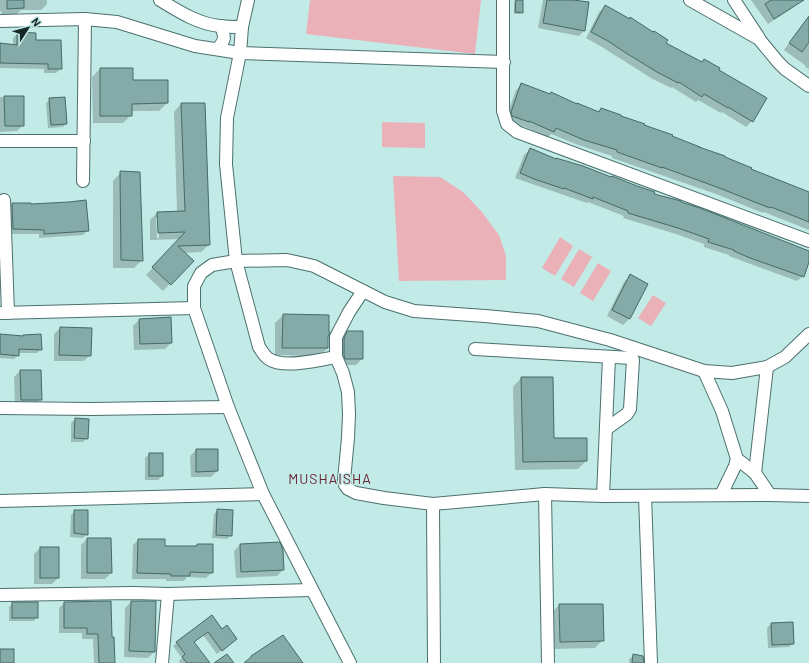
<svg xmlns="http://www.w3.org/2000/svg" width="809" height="663" font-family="Barlow,sans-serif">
<rect width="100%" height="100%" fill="#c2ebe7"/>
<!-- green -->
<g fill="#eab1b9">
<polygon points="310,0 481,0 475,54 306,34"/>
<polygon points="382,122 425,123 425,148 382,147"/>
<polygon points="393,176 440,177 463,192 482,212 499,235 506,256 506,280 399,281"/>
<polygon points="560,237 573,246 555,276 542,268"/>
<polygon points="579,249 592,257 574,287 561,279"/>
<polygon points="598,263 611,271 593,301 580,293"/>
<polygon points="653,295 666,303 651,326 638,318"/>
</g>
<!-- shadow -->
<g fill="#0003" fill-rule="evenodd">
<polygon points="0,0 47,0 47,4 41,10 21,10 17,14 2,14 1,11 0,11"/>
<polygon points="515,0 522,0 522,12 520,14 514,14 514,1"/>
<polygon points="543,0 566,0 584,31 579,36 538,28"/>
<polygon points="751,0 795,0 797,3 791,9 768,24"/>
<polygon points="605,7 665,43 752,121 746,127 722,112 721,113 698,100 696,102 672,87 671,88 651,78 602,47 586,38 599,12"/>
<polygon points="809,18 809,69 805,67 806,66 784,50 803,24"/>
<polygon points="18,33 35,41 61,68 56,73 44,73 44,69 0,68 0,44 13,45 13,38"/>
<polygon points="100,69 132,81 167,81 167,103 159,111 131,111 131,115 123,123 93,123 92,77"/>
<polygon points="522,84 598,112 601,109 809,193 809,230 764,212 763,213 716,194 612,158 612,156 578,145 551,134 548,137 523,126 522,127 507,121 506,118 516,90"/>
<polygon points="0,97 23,97 23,125 17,131 0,132"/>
<polygon points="50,99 66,123 63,127 48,128 46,103"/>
<path d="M181,104L209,245L201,252L184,253L192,261L163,291L146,275L180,239L150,240V220L157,213L177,212L174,112ZM156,218H158L159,238H157Z"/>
<polygon points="530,149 555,160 653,194 809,252 809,259 803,276 797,281 745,262 729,256 729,255 704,247 704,244 676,234 623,218 624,216 588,202 587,203 515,178 524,155"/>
<polygon points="121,172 142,260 134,268 113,268 113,181"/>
<polygon points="12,204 30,204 88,230 83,235 39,238 39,234 8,234 7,209"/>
<polygon points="630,276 629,319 623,325 607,316 624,282"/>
<polygon points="283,315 328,337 328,348 319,356 275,355 275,323"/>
<polygon points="139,320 171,343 165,349 134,350 133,326"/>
<polygon points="60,328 90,355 84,361 54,361 54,334"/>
<polygon points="348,332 362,359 356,365 339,365 342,339"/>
<polygon points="0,335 41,349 37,353 18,353 18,355 14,359 0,358"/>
<polygon points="20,371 40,371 41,399 35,405 15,406 14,377"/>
<polygon points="521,378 553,439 586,461 578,469 515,470 513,387"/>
<polygon points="75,419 87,438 83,442 71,442 71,423"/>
<polygon points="196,450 217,471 211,477 191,477 190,456"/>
<polygon points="149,454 162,476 158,480 145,480 145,458"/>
<polygon points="218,510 231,535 227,539 212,538 214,514"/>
<polygon points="75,511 87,534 83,538 70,537 71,515"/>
<polygon points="87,539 111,573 105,579 81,579 81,545"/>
<polygon points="138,540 164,547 196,547 198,545 212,572 206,578 187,577 184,581 166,581 166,579 132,579 133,545"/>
<polygon points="240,545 283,570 277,576 236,578 234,551"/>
<polygon points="40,548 58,578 52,584 34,584 34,554"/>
<polygon points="131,602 154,652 148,658 124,657 125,608"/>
<polygon points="13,603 37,617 34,621 9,621 9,607"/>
<polygon points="64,603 111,638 114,663 94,663 93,639 82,639 82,633 59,633 59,608"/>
<polygon points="559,605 603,640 595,648 552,649 551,613"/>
<polygon points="212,616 232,642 217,654 203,635 193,643 201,663 180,663 179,661 182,658 173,646"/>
<polygon points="792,623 793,643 789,647 768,648 767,628 771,624"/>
<polygon points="633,656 643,663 629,663 629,659"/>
</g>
<!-- building -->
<g fill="#84aba8" stroke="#456a68">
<polygon points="7,0 24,0 24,8 7,9"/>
<polygon points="516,0 523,0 523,13 515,12"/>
<polygon points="547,0 573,0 589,2 585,31 543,23"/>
<polygon points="771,0 804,0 774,19 765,4"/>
<polygon points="605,5 630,19 630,17 653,32 654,31 668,40 666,43 702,62 704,59 720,68 719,70 767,98 753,122 728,107 728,108 704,94 702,97 679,82 678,83 657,72 626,53 608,41 591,32"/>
<polygon points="809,16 809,42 802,52 789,43"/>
<polygon points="17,32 36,33 36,40 61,40 62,69 48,69 48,64 0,63 0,43 17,45"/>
<polygon points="100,68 133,68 133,80 168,80 168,103 132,104 132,116 100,116"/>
<polygon points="521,83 550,94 551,92 577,104 577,103 599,112 601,108 621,115 621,116 645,124 644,125 673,135 672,136 700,147 699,147 725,156 725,157 752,168 751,169 809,192 809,222 771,207 770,208 752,201 722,189 662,167 662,168 617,152 617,150 584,140 556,128 554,132 529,121 529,122 512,116 511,112"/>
<polygon points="4,96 24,96 24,126 5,126"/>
<polygon points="65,97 67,124 51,125 49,98"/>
<polygon points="181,103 205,103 210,245 178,246 194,261 171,285 152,267 185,232 158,233 157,212 185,211"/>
<polygon points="530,148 556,159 556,158 583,166 611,177 612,176 637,186 655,192 654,194 681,201 681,202 700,208 809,251 809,262 804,277 750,258 734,251 734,250 708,242 709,239 681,229 628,213 628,211 593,197 593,199 564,188 564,189 534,179 520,173"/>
<polygon points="120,171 140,172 143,261 121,260"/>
<polygon points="86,200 89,231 44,234 44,230 13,229 12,203 31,203 31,204 69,202"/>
<polygon points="630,274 648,284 630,319 612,310"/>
<polygon points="283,314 329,315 329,332 330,332 328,337 328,348 282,348"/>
<polygon points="171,317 172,343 140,344 139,319"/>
<polygon points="60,327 92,328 91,356 59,355"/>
<polygon points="347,331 363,331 363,359 345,359 344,355 344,339"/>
<polygon points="0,334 23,336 23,335 41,334 42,350 19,349 19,356 0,354"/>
<polygon points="20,370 41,370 42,400 21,400"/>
<polygon points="521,377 553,377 554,438 587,438 587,461 523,462"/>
<polygon points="75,418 89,419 88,439 74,438"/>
<polygon points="196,449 218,449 218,471 196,472"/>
<rect x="149" y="453" width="14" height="23"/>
<polygon points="217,509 233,510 232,536 216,535"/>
<polygon points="74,510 88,510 88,535 74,533"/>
<polygon points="87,538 111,538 112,573 87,573"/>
<polygon points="138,539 165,539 165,546 197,546 197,544 213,544 213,573 190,572 190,576 171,576 171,574 137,573"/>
<polygon points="280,542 283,550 284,570 241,572 240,544"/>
<rect x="40" y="547" width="19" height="31"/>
<polygon points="111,601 112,637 114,637 115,663 99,663 98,634 87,634 87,628 64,628 64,602"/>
<polygon points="131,601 156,601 155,652 129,651"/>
<rect x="12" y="602" width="26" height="16"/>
<polygon points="559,604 603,604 604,641 560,642"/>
<polygon points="212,615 222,629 227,625 237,639 222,651 208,632 194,642 210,663 187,663 182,657 185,654 176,642"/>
<polygon points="793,622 794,644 772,645 771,623"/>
<polygon points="283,635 303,663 244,663 251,657 251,656"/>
<rect x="0" y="649" width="14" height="14"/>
<polygon points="227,654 234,663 214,663"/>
<polygon points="633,654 643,656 644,663 632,663"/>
</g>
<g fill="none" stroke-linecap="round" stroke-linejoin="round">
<defs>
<g id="minor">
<path d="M160,0C178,11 198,24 220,26C227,27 235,27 242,27"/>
<path d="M248,0L242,27L240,53L227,118L226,164L236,261L259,347C262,351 264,356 269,359C283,369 320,360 336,357"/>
<polyline points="503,0 503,111 507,124 517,132 809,241"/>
<polyline points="690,0 759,39 778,62 785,69 809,86"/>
<polyline points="734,0 759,38"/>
<polyline points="0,21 85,19 117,22 195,46 240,53 504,62"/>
<path d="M217,49C226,40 225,37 221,26"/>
<polyline points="0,141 84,141"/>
<polyline points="83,181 85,19"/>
<polyline points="4,200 8,313"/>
<polyline points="363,291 349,312 336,337 336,357 343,373 348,392 349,414 348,438 344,480 345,485 348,489 356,493 384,498 433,504 545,494 603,496 770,495 809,496"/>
<polyline points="0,313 194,308"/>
<polyline points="475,349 632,358 633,360 630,409 627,414 606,429"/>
<polyline points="704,371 722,411 737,459 755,473 770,495"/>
<polyline points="0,408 91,409 228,407"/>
<polyline points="755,473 767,367"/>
<polyline points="545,494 548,663"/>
<polyline points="721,495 735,466 737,459"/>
<polyline points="603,496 609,357"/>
<polyline points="645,496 651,663"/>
<polyline points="0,501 263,494"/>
<polyline points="433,504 434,663"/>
<polyline points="0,595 134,593 168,594 312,590"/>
<polyline points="162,663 168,594"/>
<polyline points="350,663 263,494 228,407 194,308 194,286 201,273 212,265 236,261 287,260 314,266 385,302 414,311 485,316 538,321 610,340 704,371 732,373 767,367 785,357 809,334"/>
</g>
</defs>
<!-- minor casing -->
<use href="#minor" stroke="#4b706e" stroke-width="14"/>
<!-- minor -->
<use href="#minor" stroke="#fff" stroke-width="12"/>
</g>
<g text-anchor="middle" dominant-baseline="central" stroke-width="3" stroke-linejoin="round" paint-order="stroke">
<!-- neighbourhood labels -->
<g font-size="14" letter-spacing="1" fill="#672232" stroke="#c2ebe7">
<text x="330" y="478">MUSHAISHA</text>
</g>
</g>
<!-- north arrow -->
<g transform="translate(28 28) rotate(54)" stroke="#c2ebe7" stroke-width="3" paint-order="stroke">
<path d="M0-3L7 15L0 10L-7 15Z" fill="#172726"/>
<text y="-6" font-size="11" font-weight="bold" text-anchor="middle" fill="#172726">N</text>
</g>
</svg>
